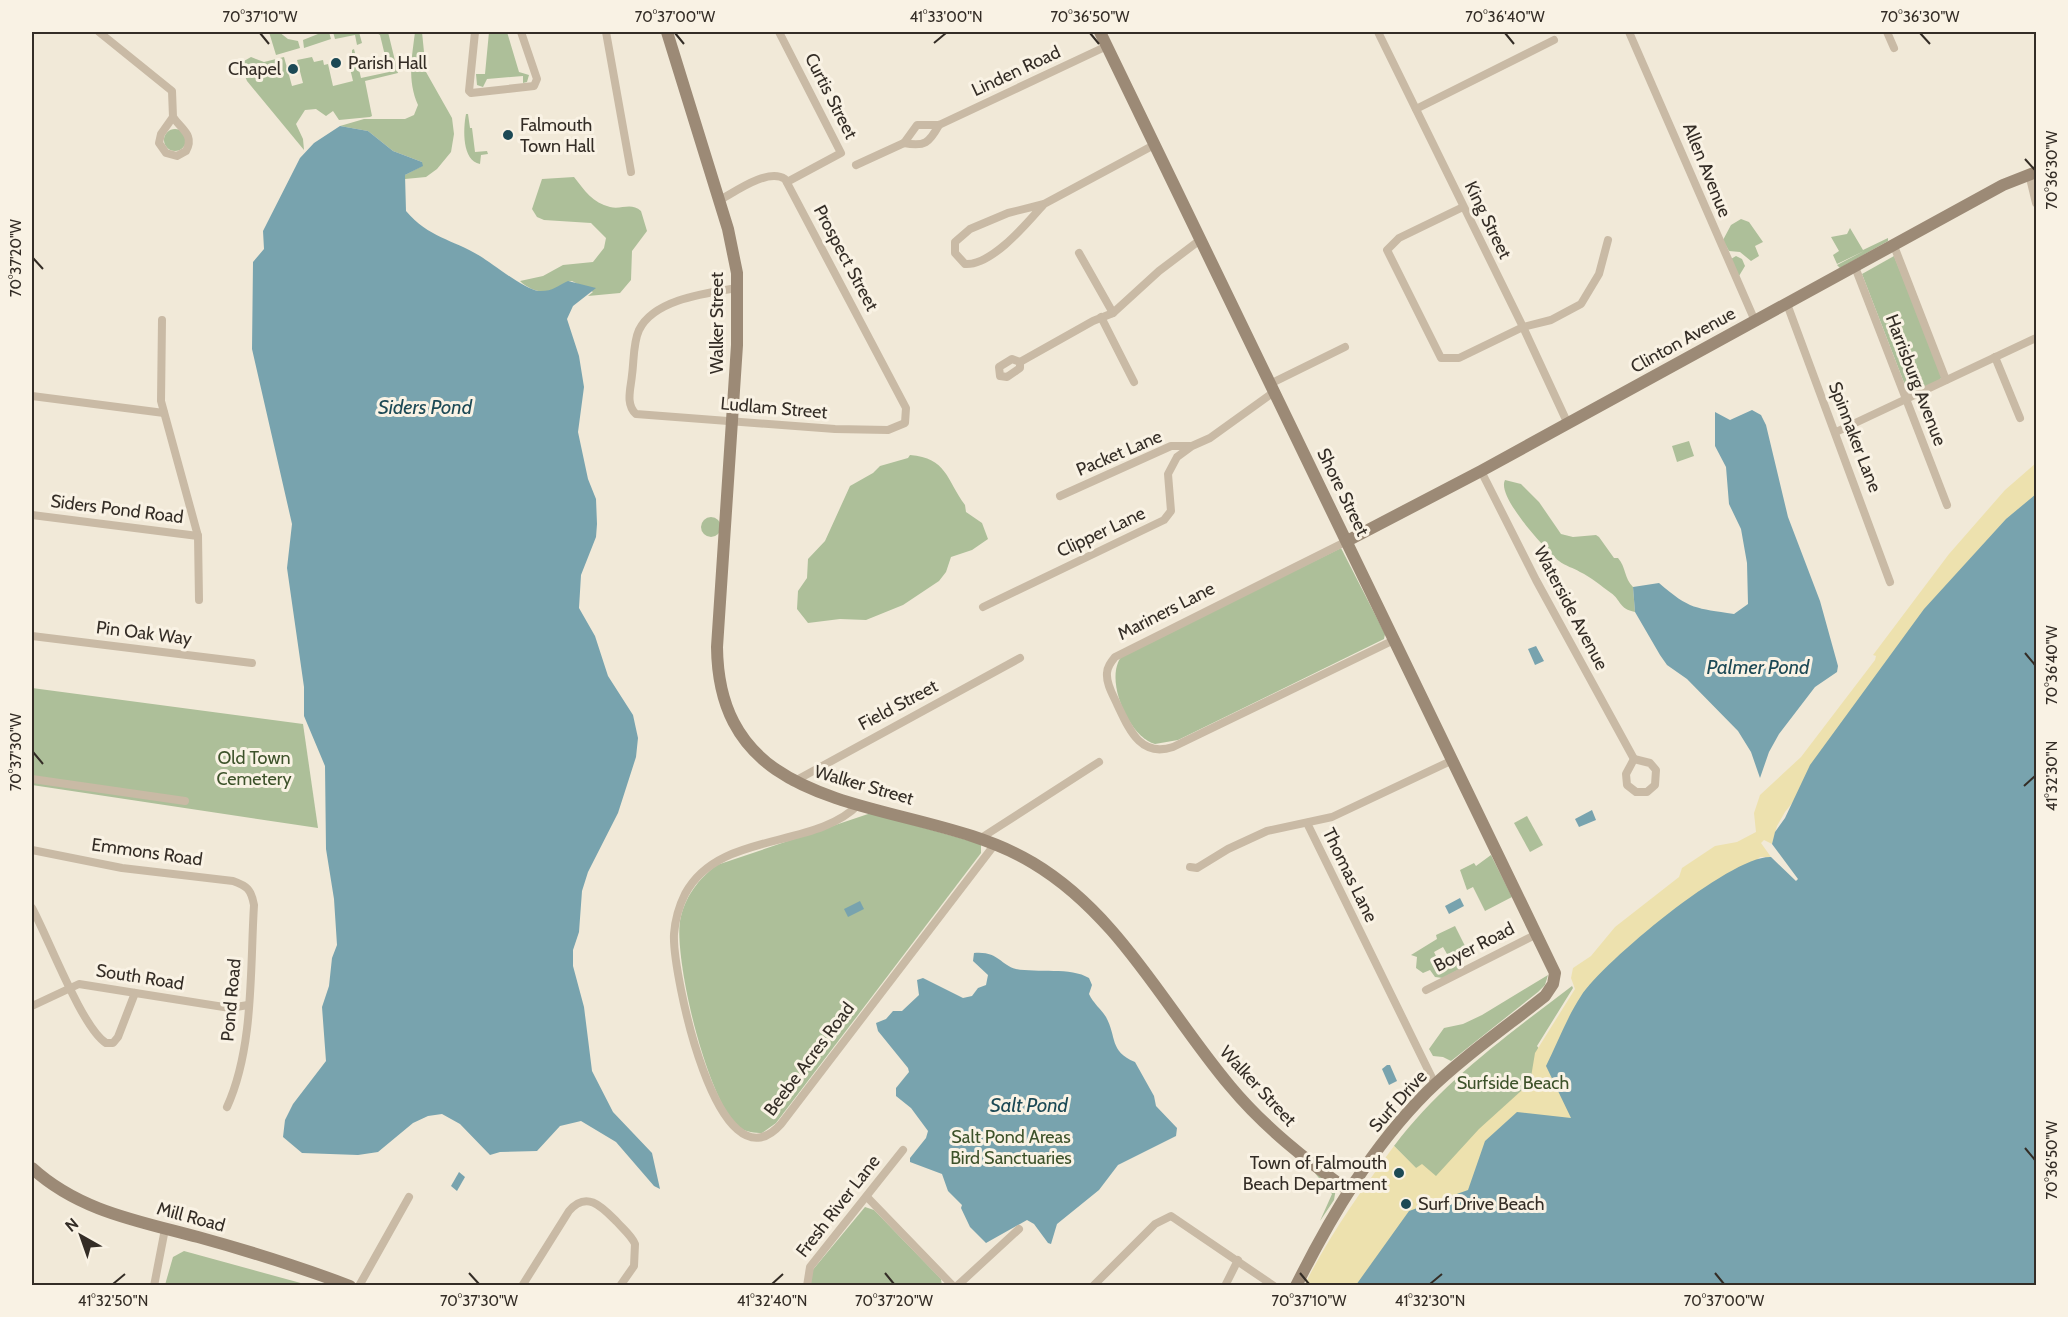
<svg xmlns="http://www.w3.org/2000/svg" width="2068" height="1317" font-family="Cabin,sans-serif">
<rect width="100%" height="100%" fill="#f1e9d8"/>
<!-- green -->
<g fill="#adbf99">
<polygon points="269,32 279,32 288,39 298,41 300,48 276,55"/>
<polygon points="323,32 329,32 331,39 304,48 303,40"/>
<polygon points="333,32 359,32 362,43 357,45 355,35 335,39"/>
<polygon points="375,32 388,32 398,73 365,81 372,116 370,117 339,120 333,111 326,116 316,109 305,110 296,124 303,139 304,150 247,81 242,69 244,61 251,57 264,62 284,57 292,86 303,83 297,60 312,57 314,62 323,60 324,65 328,64 333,86 353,81 347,56 352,55 352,50 354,49 361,78 389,72 380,35"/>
<path d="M415,32H422L426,72L452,118L454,134L451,152L437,169L426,177L405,179V175L422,166V162L393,151L368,131L340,126L364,119H405L414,115L418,105C407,80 412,57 415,32Z"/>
<polygon points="489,32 507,32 519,72 529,75 527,82 523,83 523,76 487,79 483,87 477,85 476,74 485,74"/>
<path d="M466,114H468L470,128H472L475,152L487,151L488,154L481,155L480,164C462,161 463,129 466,114Z"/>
<circle cx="175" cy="140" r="11"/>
<path d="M574,177C584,190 593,203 610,207C621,210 631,202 641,211L647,231L632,251L631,280L620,293L588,296L593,292L572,281C564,282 561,287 554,290C543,295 528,289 520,281L543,276L563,265L593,262L604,248L606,238L591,223L544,220L537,217L532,209L542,179Z"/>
<polygon points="1741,219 1749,222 1763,242 1755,246 1759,256 1751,261 1740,252 1729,251 1723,240 1731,225"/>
<polygon points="1850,228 1863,250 1888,238 1888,241 1840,268 1837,265 1864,251 1837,264 1833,255 1839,251 1831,237 1847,234"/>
<polygon points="1736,256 1742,259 1745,266 1739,276 1731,259"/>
<polygon points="1894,256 1942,376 1940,380 1912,394 1908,393 1862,274"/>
<polygon points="1689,441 1694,456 1677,462 1672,446"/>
<path d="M910,455C947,458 946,479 965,505L966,512L982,523L988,539L972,550L951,557L946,572L939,581L903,605L866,620L840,619L808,623L797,609L798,591L807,578L808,559L825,541L850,486L873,473L880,466L908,458Z"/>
<path d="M1505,480L1521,484L1539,502L1561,534L1573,537L1596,535L1599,537L1614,558H1618C1626,567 1624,578 1633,587L1635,612C1619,609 1621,600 1611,593C1601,586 1591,577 1580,572C1574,568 1565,566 1559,561C1546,550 1496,496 1505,480Z"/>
<circle cx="711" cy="527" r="10"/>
<path d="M1341,548L1385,634L1384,639L1178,740L1155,744C1129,738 1103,678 1122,656Z"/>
<polygon points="32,688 303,724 318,828 32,785"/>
<path d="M871,813L981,844V853L776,1123L762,1133C755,1133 746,1132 740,1128C708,1105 674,961 680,921C684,898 698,879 717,865Z"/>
<polygon points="1527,816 1543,845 1530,852 1514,823"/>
<polygon points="1491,855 1512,897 1485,911 1473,887 1467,890 1460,870 1474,863 1476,866"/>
<polygon points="1455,926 1467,950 1466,955 1461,958 1454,952 1447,954 1443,947 1434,952 1437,958 1433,961 1436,968 1439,967 1442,971 1457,963 1460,969 1443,978 1435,977 1430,970 1423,973 1416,968 1417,957 1411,955 1437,939 1436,935"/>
<polygon points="1548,975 1545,985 1538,992 1451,1061 1443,1057 1433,1056 1429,1049 1444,1028 1463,1024 1482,1015"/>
<path d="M1572,986L1573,988L1537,1046L1592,1118L1457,1210L1394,1146C1442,1082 1509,1034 1572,986Z"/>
<polygon points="1314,1172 1336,1188 1334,1200 1320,1221 1332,1194"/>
<polygon points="865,1207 874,1210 941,1279 942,1286 810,1286 811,1272"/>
<polygon points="184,1251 308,1285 165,1285 173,1257"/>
</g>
<!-- sand -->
<path fill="#ede1ae" d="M2036,463V500L1785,812L1777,826L1772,844L1764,840L1761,843L1771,857H1760L1557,1087L1575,1117L1383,1285L1304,1286C1329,1236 1361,1191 1394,1146L1416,1168L1422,1164L1436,1176L1479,1129L1530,1083L1535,1053L1575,989L1571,978L1573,968L1591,956L1615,927L1679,877L1682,868L1715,846L1737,842L1756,832L1754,813L1760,795L1801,757L1875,660L1876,656L1873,655L1949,554L2005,490Z"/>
<!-- water -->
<g fill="#78a3ae">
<path d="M340,126L368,131L393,151L422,162L423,166L405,175L406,211C429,238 452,239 480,256C493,264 524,289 538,291C552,292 557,286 568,281L596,288L573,306L567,319L579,356L584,387L578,432L588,479L596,499L597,524L596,537L581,575L579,608L595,636L608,676L633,715L638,738L636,757L618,813L588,872L582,891L579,932L573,950V966L584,1007L592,1071L613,1112L652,1153L660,1189L654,1186L616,1142L581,1121L560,1126L537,1151L500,1152L490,1155L460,1124L442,1114L428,1116L413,1123L378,1152L358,1155L302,1153L283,1137L285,1120L293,1104L326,1061L322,1007L329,986L332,958L337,945L334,899L326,849L325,766L304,716V687L287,568L292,524L252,349L253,262L264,249L263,231L300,158L314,143Z"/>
<path d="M1752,410L1761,415L1766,425L1788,517L1820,601L1838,666L1837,672L1815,687L1779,734L1769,752L1760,778L1751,752L1738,731L1687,679L1667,665L1660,655L1635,612L1633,587L1659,583C1690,610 1696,608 1734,614L1748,604L1747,563L1741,529L1729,504L1726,467L1715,446V412L1730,420Z"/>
<path d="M2036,494V1285H1356L1409,1211L1468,1190L1485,1141L1517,1112L1571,1118L1546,1066C1557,1044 1567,1017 1581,996C1604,961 1731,855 1771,857L1796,881L1798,879L1772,844L1775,832L1785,818L1810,765L1924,609L2006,519Z"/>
<polygon points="1536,646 1544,661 1535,665 1528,649"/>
<polygon points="1592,810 1596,820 1579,827 1575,819"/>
<polygon points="1460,898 1464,906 1449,914 1445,906"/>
<polygon points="860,901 864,909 848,917 844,909"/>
<path d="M974,953C999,951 1000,965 1016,969C1037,973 1071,967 1089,978L1092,985L1089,994C1093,1003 1101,1009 1106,1017C1117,1037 1109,1051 1135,1062L1154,1096L1156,1106L1177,1128L1176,1136L1118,1165L1099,1190L1057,1224L1051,1244L1048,1243L1034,1224L1027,1220L986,1243L970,1227L961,1208L962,1205L948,1191L942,1174L910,1162V1158L926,1138L928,1131L911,1108L896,1096V1088L909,1072L908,1068L878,1031L876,1023L886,1019L893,1011H902L919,995L917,980L923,978L963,998L972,996L978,988L986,985L988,975L973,961Z"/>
<polygon points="1387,1065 1390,1065 1397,1081 1389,1085 1382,1069"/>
<polygon points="459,1172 465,1177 457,1191 451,1186"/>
</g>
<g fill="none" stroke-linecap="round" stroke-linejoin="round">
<!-- street -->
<g stroke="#c9baa5" stroke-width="8">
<path d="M99,32L172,91L173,117L161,134L159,143L166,153L177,156L186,151C195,135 181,129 173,117"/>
<polyline points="475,32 469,91 471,93 534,86 537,79 521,32"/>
<polyline points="606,32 631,172"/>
<polyline points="779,32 841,153 787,182"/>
<polyline points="1378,32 1523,327 1568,424"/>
<polyline points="1629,32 1755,321"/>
<polyline points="1887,32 1894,48"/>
<polyline points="1416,109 1554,40"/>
<path d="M904,143C925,147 929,143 939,125"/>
<polyline points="856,165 904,143 917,125 939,125 1107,46"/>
<polyline points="2029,174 2036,203"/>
<path d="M720,200C736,191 768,168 785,179L906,408L905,423L888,430L835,429L636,414C625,404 631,388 632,375C634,361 633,343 639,330C654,299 707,293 737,288"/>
<path d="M1044,204C1028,222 992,266 965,264L955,253V242L970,229L1008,213L1044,204L1154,145"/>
<polyline points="1463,207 1399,238 1387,250 1441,358 1459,358 1523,327 1551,320 1581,304 1599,274 1608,240"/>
<polyline points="1894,246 1946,380"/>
<polyline points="1079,253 1113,313"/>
<polyline points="1855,267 1947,505"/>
<polyline points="1787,304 1890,582"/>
<polyline points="1101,317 1134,382"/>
<polyline points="162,320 161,401 198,536 199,600"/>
<polyline points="1995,357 2020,418"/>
<polygon points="1012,359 1020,362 1020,368 1007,377 1000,376 999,367"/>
<polyline points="1020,362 1093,321 1113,313 1159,271 1200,240"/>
<polyline points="1270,384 1345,347"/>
<polyline points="32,396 164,413"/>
<polyline points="1836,432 2036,338"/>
<polyline points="1481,471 1536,580 1634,759"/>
<polyline points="1060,496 1171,446 1190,446"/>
<polyline points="32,515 198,536"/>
<path d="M1347,541L1115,657C1111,662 1107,667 1107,673C1106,684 1113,695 1117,704C1129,729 1140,758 1173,747L1394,640"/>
<polyline points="983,607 1164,520 1171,511 1168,474 1177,457 1192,446 1210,438 1274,392"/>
<polyline points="32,636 252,663"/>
<polygon points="1634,759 1650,763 1656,770 1655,785 1647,792 1636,792 1627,785 1626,774"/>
<polyline points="32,779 185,801"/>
<polyline points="793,782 1020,658"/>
<path d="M859,804C815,850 719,830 685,894C679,906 675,921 674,934C672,972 718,1195 781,1124L995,844"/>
<polyline points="1307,823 1435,1084"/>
<polyline points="981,838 1099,762"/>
<path d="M32,850L122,868L233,881C247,886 251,889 254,905C250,969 254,1048 227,1107"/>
<polyline points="1190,867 1197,868 1228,849 1267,831 1332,817 1453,760"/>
<path d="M32,908C48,937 82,1028 106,1043H113L118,1037L135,993"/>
<polyline points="1426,990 1537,934"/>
<polyline points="32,1006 79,984 230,1008 248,1005"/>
<polyline points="867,1197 953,1286"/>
<polyline points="154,1286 165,1229"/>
<polyline points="359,1286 409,1197"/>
<path d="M522,1286L569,1211C587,1190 602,1207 617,1222C623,1229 631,1235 635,1244L634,1266L620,1286"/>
<polyline points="807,1286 810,1267 903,1150"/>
<polyline points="957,1286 1019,1229"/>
<polyline points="1093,1286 1155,1224 1171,1216 1274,1286"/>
<polyline points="1225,1286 1238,1260"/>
</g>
<!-- secondary -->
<g stroke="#9c8a76" stroke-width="12">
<path d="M667,32L728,229L737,273V345L717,647C719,829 918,793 1033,863C1120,915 1166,1010 1230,1086C1264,1127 1306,1160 1349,1191"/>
<path d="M1100,32L1555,973L1553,984L1545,996C1506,1027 1463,1057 1427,1092C1372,1147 1331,1216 1296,1286"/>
<polyline points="1347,541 1481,471 2003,185 2036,172"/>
<path d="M32,1168C79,1211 138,1221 198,1237C249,1251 300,1267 350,1286"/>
</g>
</g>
<!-- ticks -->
<path fill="none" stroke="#342d26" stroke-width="2" d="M260,33L269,44M675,33L684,44M1090,33L1099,44M1505,33L1514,44M1920,33L1930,44M934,43L946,33M2025,159L2035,170M33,258L43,269M2025,653L2035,665M33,752L43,764M2024,786L2035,776M2025,1148L2035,1160M469,1273L479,1284M885,1273L894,1284M1300,1273L1309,1284M1715,1273L1724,1284M113,1284L125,1274M772,1284L783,1274M1430,1284L1442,1274"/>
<!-- markers -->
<g fill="#1c4955" stroke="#f9f2e4" stroke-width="2">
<circle cx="336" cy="63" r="6"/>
<circle cx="293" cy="69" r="6"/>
<circle cx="508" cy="135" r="6"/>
<circle cx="1399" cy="1173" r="6"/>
<circle cx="1406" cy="1204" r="6"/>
</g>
<g text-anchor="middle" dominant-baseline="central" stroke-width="6" stroke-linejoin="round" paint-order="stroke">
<!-- poi labels -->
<g font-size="18" fill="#342d26" stroke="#f9f2e4" text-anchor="start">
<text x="348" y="63">Parish Hall</text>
<text x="281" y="69" text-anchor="end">Chapel</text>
<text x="520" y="125">Falmouth<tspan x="520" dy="21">Town Hall</tspan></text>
<text x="1387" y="1163" text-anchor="end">Town of Falmouth<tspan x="1387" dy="21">Beach Department</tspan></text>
<text x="1418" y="1204">Surf Drive Beach</text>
</g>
<!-- street labels -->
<g font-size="18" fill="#342d26" stroke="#f9f2e4">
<text transform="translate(1016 71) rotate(-25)">Linden Road</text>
<text transform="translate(831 96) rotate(63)">Curtis Street</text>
<text transform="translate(1707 170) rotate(68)">Allen Avenue</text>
<text transform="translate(1488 220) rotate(64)">King Street</text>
<text transform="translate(846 258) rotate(62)">Prospect Street</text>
<text transform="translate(717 323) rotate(-90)">Walker Street</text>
<text transform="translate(1683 340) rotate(-29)">Clinton Avenue</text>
<text transform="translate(1916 380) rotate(69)">Harrisburg Avenue</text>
<text transform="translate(774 408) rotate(5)">Ludlam Street</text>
<text transform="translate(1855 437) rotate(69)">Spinnaker Lane</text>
<text transform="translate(1119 453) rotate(-23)">Packet Lane</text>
<text transform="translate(1343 492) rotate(64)">Shore Street</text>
<text transform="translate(117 509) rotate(7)">Siders Pond Road</text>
<text transform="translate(1101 532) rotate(-25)">Clipper Lane</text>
<text transform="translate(1571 608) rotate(62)">Waterside Avenue</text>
<text transform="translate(1166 611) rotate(-27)">Mariners Lane</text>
<text transform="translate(144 633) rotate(7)">Pin Oak Way</text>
<text transform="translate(898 705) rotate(-28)">Field Street</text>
<text transform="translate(864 785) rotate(16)">Walker Street</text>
<text transform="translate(147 852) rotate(8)">Emmons Road</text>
<text transform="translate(1350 875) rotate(64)">Thomas Lane</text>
<text transform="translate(1474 947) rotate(-27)">Boyer Road</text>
<text transform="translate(140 977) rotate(9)">South Road</text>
<text transform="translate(231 1000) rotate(-85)">Pond Road</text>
<text transform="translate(809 1059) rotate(-53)">Beebe Acres Road</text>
<text transform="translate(1258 1086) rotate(47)">Walker Street</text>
<text transform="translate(1398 1101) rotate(-48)">Surf Drive</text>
<text transform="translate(838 1206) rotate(-52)">Fresh River Lane</text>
<text transform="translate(191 1217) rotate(15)">Mill Road</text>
</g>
<!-- park labels -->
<g font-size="18" fill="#3d522a" stroke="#f9f2e4">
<text x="254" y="758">Old Town<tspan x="254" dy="21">Cemetery</tspan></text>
<text x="1513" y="1083">Surfside Beach</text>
<text x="1011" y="1137">Salt Pond Areas<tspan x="1011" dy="21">Bird Sanctuaries</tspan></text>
</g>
<!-- water labels -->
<g font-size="20" font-style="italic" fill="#1c4955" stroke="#f9f2e4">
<text x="425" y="407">Siders Pond</text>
<text x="1758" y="667">Palmer Pond</text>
<text x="1029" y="1105">Salt Pond</text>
</g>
</g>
<!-- border -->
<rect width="2068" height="1317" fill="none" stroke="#f9f2e4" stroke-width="66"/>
<!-- north arrow -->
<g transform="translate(81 1236) rotate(320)" stroke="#f9f2e4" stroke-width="4.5" paint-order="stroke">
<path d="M0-4.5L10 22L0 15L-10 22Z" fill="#342d26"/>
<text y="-9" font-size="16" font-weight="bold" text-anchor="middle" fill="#342d26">N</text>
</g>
<rect x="33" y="33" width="2002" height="1251" fill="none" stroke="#342d26" stroke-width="2"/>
<g font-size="15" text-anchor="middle" fill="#342d26">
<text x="260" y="22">70°37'10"W</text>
<text x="675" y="22">70°37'00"W</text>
<text x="946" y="22">41°33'00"N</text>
<text x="1090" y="22">70°36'50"W</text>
<text x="1505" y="22">70°36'40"W</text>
<text x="1920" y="22">70°36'30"W</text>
<text transform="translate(2052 170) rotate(-90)" y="5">70°36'30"W</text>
<text transform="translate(16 258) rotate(-90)" y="5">70°37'20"W</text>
<text transform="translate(2052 665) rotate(-90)" y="5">70°36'40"W</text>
<text transform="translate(16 752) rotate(-90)" y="5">70°37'30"W</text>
<text transform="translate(2052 776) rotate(-90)" y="5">41°32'30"N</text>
<text transform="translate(2052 1160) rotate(-90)" y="5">70°36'50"W</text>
<text x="113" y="1306">41°32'50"N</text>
<text x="479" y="1306">70°37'30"W</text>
<text x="772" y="1306">41°32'40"N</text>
<text x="894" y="1306">70°37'20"W</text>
<text x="1309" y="1306">70°37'10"W</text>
<text x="1430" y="1306">41°32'30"N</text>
<text x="1724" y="1306">70°37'00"W</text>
</g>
</svg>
